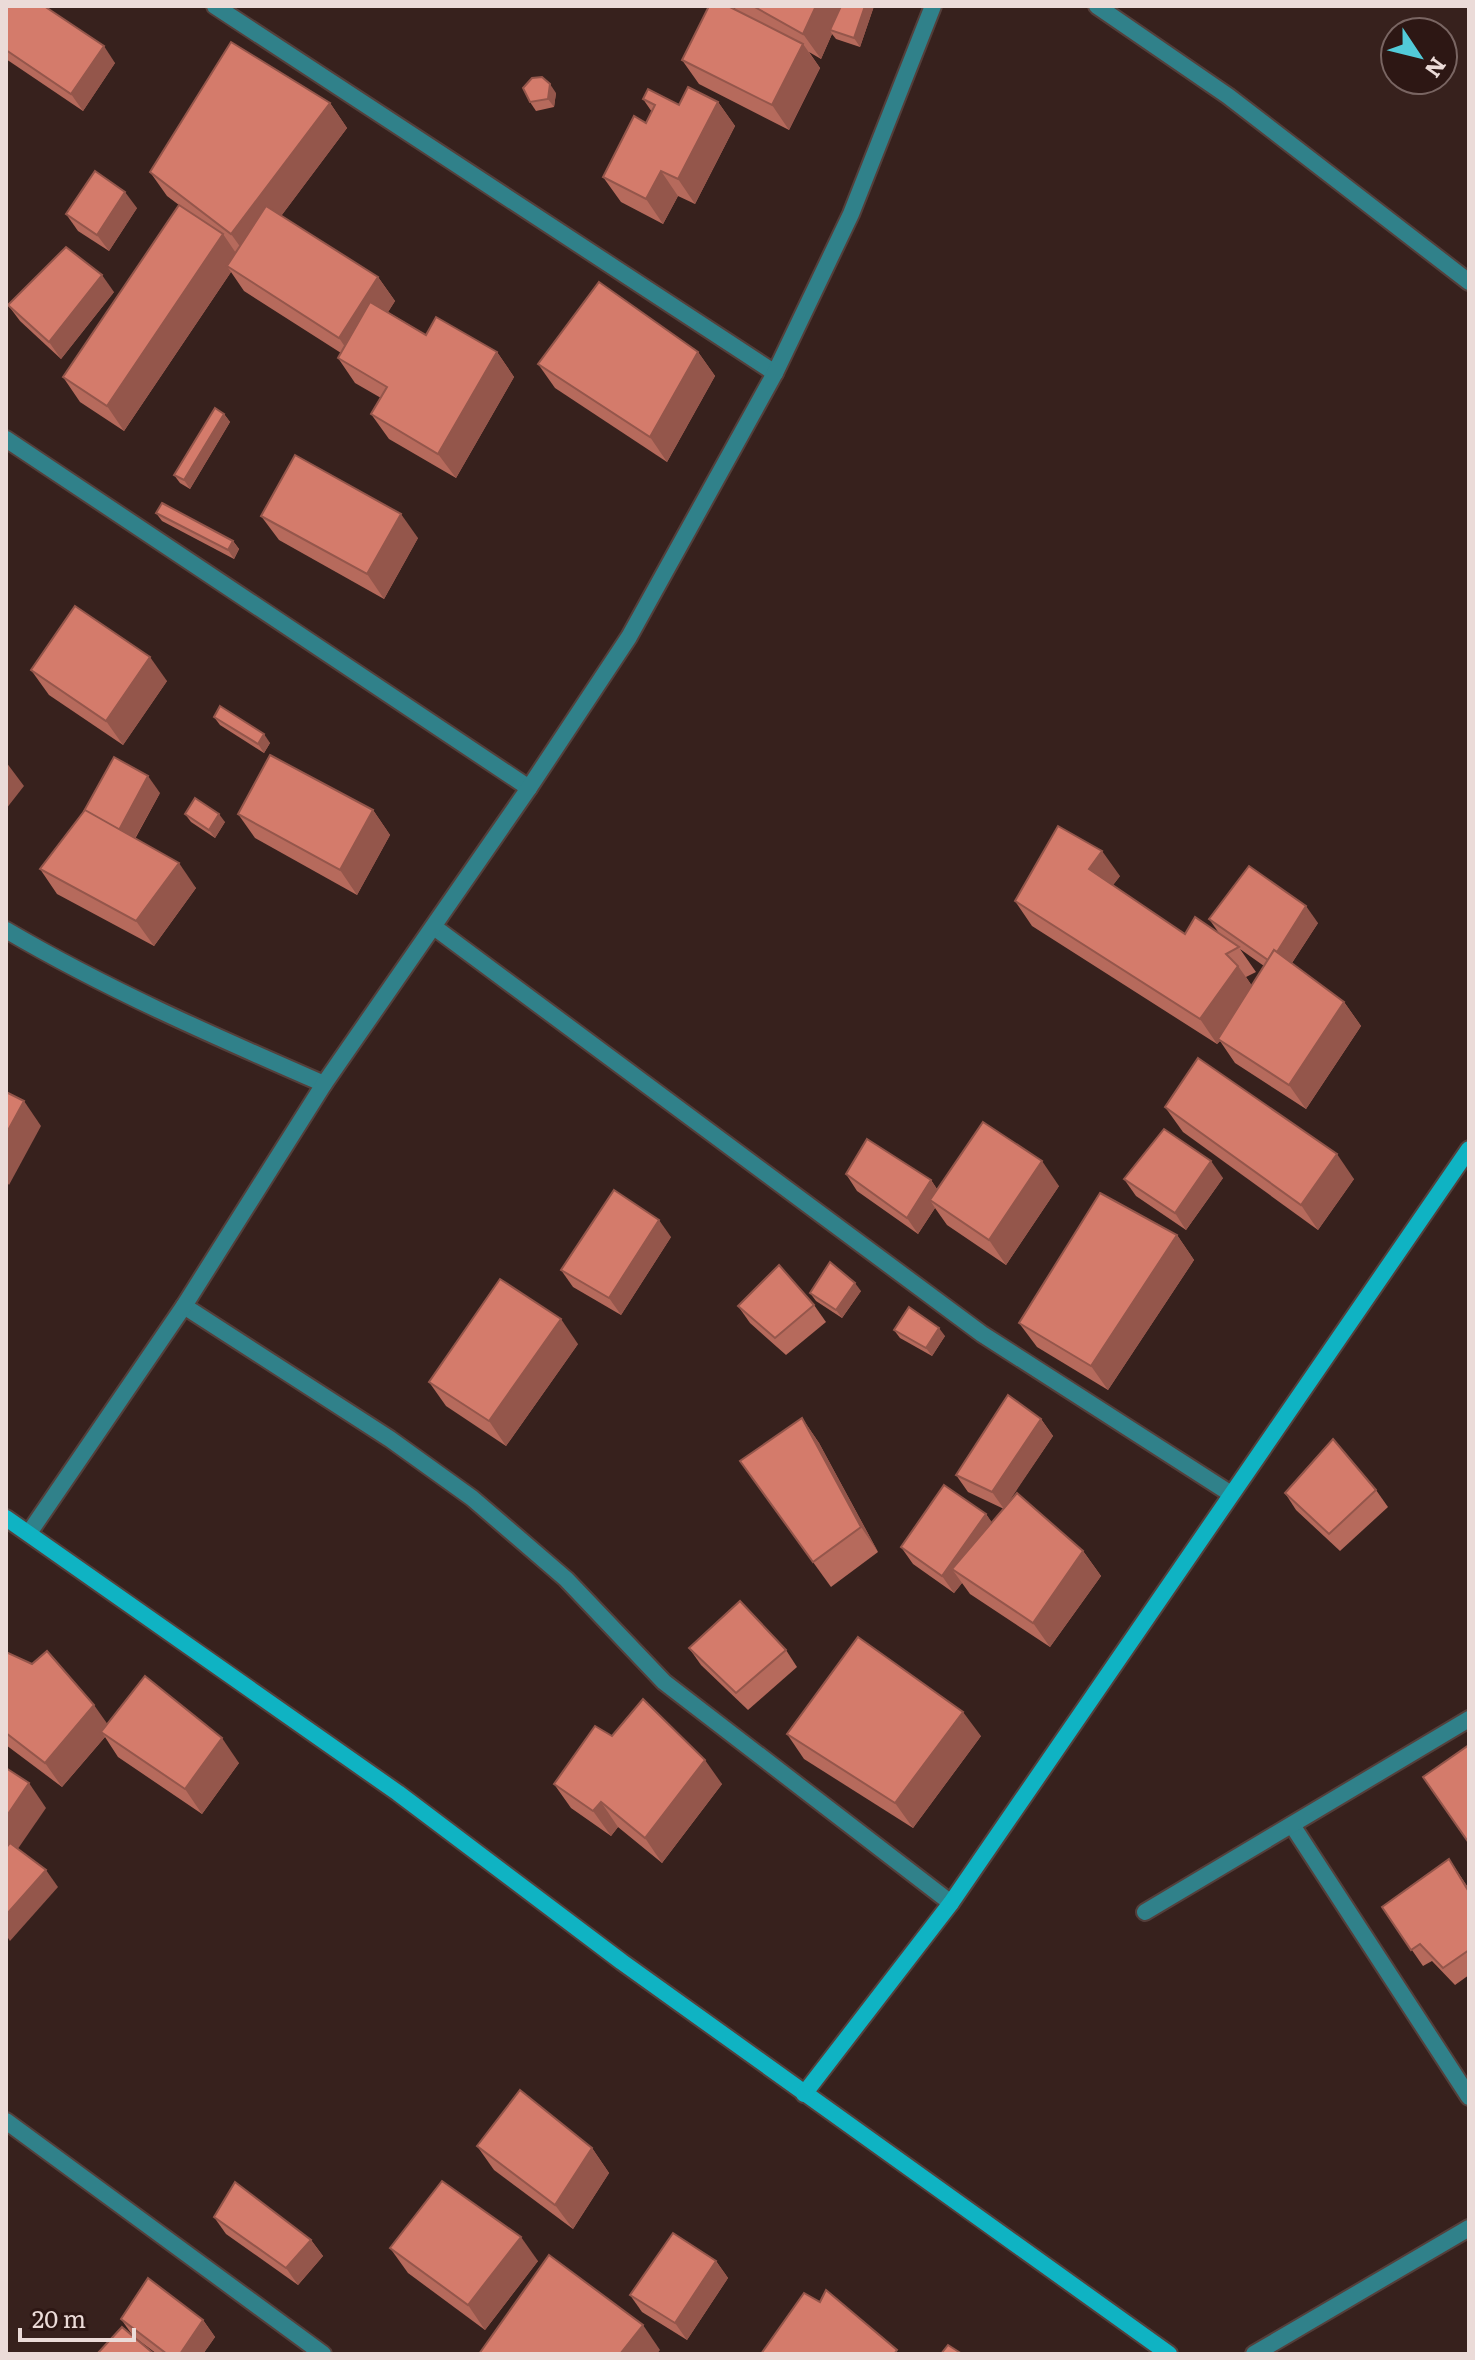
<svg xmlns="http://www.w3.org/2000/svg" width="1475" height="2360" font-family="Literata,serif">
<rect width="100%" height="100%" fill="#37211d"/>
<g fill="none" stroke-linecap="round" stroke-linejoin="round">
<defs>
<g id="street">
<polyline points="215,6 775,373"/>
<polyline points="1097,6 1228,96 1469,282"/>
<polyline points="6,439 529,788"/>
<polyline points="434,927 982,1334 1231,1494"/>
<path d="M6,930C108,990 216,1037 324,1084"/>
<polyline points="184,1306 390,1439 472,1498 566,1579 664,1682 951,1903"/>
<polyline points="29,1533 184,1306 324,1084 529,788 629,637 775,373 851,214 933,6"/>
<polyline points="1292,1825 1469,2097"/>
<polyline points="1145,1912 1469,1719"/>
<polyline points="6,2121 323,2354"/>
<polyline points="1254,2354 1469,2228"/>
</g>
<g id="secondary">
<polyline points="6,1518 398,1793 622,1962 1169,2354"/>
<polyline points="804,2094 951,1903 1469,1149"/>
</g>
</defs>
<!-- street casing -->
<use href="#street" stroke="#543f3b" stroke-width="20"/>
<!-- secondary casing -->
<use href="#secondary" stroke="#543f3b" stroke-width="20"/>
<!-- street -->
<use href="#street" stroke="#30818a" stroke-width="16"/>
<!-- secondary -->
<use href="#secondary" stroke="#0fb3c3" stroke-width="16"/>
</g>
<!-- wall -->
<g fill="#b66a5c" fill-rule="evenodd">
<polygon points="6,6 115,63 83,111 6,59"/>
<polygon points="733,6 874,6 860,47 836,39 832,34 821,59 809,52 820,68 789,130 699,84 682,60 736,10"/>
<polygon points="556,93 554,107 536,111 530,102"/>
<polygon points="643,99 679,105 718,102 735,126 695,204 678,196 663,224 621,202 603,177 646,123 652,112"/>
<polygon points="330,103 347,128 281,216 378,277 395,301 388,312 426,335 497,352 514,377 456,478 389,439 371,414 381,398 355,383 338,358 341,353 244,291 231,272 124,431 80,402 63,377 179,205 167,196 150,172"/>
<polygon points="137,208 109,251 78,231 66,214"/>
<polygon points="114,292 61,359 20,321 8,305"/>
<polygon points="698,352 715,376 667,462 555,388 538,364"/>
<polygon points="224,414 230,422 190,489 180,483 174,475"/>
<polygon points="156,513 233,541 239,549 234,559 162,521"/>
<polygon points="261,516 418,538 384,599 279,540"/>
<polygon points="31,670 167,681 123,745 49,695"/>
<polygon points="214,717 270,743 264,753 220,725"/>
<polygon points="160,793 135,839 196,888 154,946 57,894 40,869"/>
<polygon points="373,810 390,835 357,895 255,838 238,814"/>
<polygon points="185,814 225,822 215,838 191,822"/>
<path d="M1120,876L1113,885L1185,934L1219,933L1209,919L1318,923L1292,963L1344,1002L1361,1026L1306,1109L1235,1063L1220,1041L1217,1044L1032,926L1015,901ZM1240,949L1264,966L1252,986L1246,977L1256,972Z"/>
<polygon points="1165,1107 1354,1179 1318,1230 1183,1132"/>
<polygon points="846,1174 931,1180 937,1189 1059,1186 1006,1265 947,1225 935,1208 918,1234 857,1191"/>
<polygon points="1223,1178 1186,1230 1136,1196 1124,1179"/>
<polygon points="1177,1235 1194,1260 1108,1390 1037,1347 1019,1323"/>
<polygon points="671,1237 621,1315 573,1287 561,1270"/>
<polygon points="861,1291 842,1318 816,1301 810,1293"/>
<polygon points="814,1305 826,1322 786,1355 750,1323 738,1306"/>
<polygon points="894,1330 945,1336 932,1356 900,1338"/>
<polygon points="578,1344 506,1446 446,1406 429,1382"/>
<polygon points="802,1418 819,1443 878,1552 831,1587 740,1461"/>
<polygon points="1041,1419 1053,1436 1004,1508 1083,1551 1101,1576 1050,1647 970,1594 962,1583 954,1593 913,1564 901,1547 986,1514 992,1523 1004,1509 968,1492 956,1475"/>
<polygon points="1376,1490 1388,1507 1340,1551 1296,1510 1285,1493"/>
<polygon points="689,1648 786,1650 797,1667 748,1710 701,1665"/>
<polygon points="6,1652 107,1724 239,1763 202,1814 118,1757 105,1737 62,1787 6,1745"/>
<polygon points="787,1734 981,1736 913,1828 804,1759"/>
<polygon points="612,1736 722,1784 662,1863 618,1827 611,1836 571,1808 554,1784"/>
<polygon points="1449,1859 1469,1889 1469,1975 1455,1985 1432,1961 1423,1966 1382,1907"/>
<polygon points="477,2146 592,2148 609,2173 573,2229 494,2170"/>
<polygon points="214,2217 311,2240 323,2256 298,2285 226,2234"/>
<polygon points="390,2248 538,2261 485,2330 408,2273"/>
<polygon points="716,2261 728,2278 687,2340 642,2312 630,2295"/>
<polygon points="121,2319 203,2320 215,2337 203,2354 157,2354 133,2336"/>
</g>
<!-- shaded-wall -->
<g fill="#94564b">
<polygon points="816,6 844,6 830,30 832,34 821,59 803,34"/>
<polygon points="865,6 874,6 860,47 854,38"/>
<polygon points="803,44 820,68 789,130 772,105"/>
<polygon points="104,46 115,63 83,111 71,94"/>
<polygon points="550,84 556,93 554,107 548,99"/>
<polygon points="718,102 735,126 695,204 678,179"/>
<polygon points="330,103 347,128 249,259 231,234"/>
<polygon points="661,171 678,196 663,224 646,199"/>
<polygon points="125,192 137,208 109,251 97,235"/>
<polygon points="223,234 240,259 227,266 231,272 124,431 107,406"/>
<polygon points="102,275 114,292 61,359 49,342"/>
<polygon points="378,277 395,301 356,363 339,338"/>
<polygon points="497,352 514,377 456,478 438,454"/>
<polygon points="698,352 715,376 667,462 650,437"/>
<polygon points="224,414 230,422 190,489 184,480"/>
<polygon points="401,514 418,538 384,599 367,574"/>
<polygon points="233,541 239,549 234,559 228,550"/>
<polygon points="150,657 167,681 123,745 106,721"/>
<polygon points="264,734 270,743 264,753 258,744"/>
<polygon points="6,762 24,786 6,809"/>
<polygon points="148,776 160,793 130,847 119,830"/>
<polygon points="373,810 390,835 357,895 340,870"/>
<polygon points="219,814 225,822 215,838 209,830"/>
<polygon points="1102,851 1120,876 1107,893 1089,869"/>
<polygon points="179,863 196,888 154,946 136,921"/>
<polygon points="1306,906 1318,923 1282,978 1270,962"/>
<polygon points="1238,966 1255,990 1218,1039 1220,1041 1217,1044 1200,1019"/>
<polygon points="1344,1002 1361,1026 1306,1109 1289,1085"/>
<polygon points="24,1101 41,1126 9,1185 6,1181 6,1134"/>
<polygon points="1337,1154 1354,1179 1318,1230 1301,1205"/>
<polygon points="1042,1161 1059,1186 1006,1265 989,1240"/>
<polygon points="1211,1161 1223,1178 1186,1230 1175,1213"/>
<polygon points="931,1180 942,1197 930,1200 935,1208 918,1234 907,1218"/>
<polygon points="659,1220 671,1237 621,1315 609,1298"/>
<polygon points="1177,1235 1194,1260 1108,1390 1091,1366"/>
<polygon points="855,1283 861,1291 842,1318 836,1310"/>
<polygon points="561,1319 578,1344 506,1446 489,1421"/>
<polygon points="939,1328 945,1336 932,1356 926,1348"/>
<polygon points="802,1418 819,1443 878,1552 861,1527"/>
<polygon points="1041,1419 1053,1436 1004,1509 992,1492"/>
<polygon points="986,1514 998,1531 952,1569 962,1583 954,1593 942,1576"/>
<polygon points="1083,1551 1101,1576 1050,1647 1033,1623"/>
<polygon points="94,1705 111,1729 101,1732 105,1737 62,1787 45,1763"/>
<polygon points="963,1712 981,1736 913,1828 895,1803"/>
<polygon points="222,1738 239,1763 202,1814 185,1789"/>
<polygon points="705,1760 722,1784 662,1863 645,1838"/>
<polygon points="29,1783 46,1808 6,1866 6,1817"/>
<polygon points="601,1802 618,1827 611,1836 593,1811"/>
<polygon points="1449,1859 1469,1889 1469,1892"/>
<polygon points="46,1870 58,1887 10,1941 6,1935 6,1915"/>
<polygon points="592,2148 609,2173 573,2229 555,2205"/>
<polygon points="521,2237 538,2261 485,2330 468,2305"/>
<polygon points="311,2240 323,2256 298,2285 286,2268"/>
<polygon points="716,2261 728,2278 687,2340 675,2323"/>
<polygon points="203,2320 215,2337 203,2354 180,2354"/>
<polygon points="643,2325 660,2350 657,2354 620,2354"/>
</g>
<!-- building -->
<g fill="#d47b6b" stroke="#94564b" stroke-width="2">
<polygon points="6,6 44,6 104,46 71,94 6,50"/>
<polygon points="709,6 728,6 803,44 772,105 682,60"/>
<polygon points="753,6 816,6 803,34"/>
<polygon points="841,6 865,6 854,38 830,30"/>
<polygon points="231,42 330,103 231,234 150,172"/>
<polygon points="542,77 550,84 548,99 530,102 523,88 532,78"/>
<polygon points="688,87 718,102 678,179 661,171 646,199 603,177 634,116 646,123 655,105 643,99 648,89 679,105"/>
<polygon points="95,171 125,192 97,235 66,214"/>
<polygon points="179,205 223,234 107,406 63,377"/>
<polygon points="266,206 378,277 339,338 227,266"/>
<polygon points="66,247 102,275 49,342 8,305"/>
<polygon points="599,282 698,352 650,437 538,364"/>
<polygon points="370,302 426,335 436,317 497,352 438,454 371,414 387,387 338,358"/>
<polygon points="215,408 224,414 184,480 174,475"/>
<polygon points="295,455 401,514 367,574 261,516"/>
<polygon points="162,503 233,541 228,550 156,513"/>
<polygon points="75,606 150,657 106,721 31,670"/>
<polygon points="220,706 264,734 258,744 214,717"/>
<polygon points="270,755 373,810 340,870 238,814"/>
<polygon points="114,757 148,776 119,830 84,811"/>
<polygon points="195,798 219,814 209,830 185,814"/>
<polygon points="85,810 179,863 136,921 40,869"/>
<polygon points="1058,826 1102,851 1089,869 1185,934 1195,917 1239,947 1226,954 1238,966 1200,1019 1015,901"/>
<polygon points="1249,866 1306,906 1277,952 1274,950 1268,960 1209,919"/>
<polygon points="1274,950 1344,1002 1289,1085 1218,1039"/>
<polygon points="1198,1058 1337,1154 1301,1205 1165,1107"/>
<polygon points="6,1092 24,1101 6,1134"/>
<polygon points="983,1122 1042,1161 989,1240 930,1200"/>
<polygon points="1164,1129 1211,1161 1175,1213 1124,1179"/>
<polygon points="867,1139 931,1180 907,1218 846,1174"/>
<polygon points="614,1190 659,1220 609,1298 561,1270"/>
<polygon points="1100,1193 1177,1235 1091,1366 1019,1323"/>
<polygon points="830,1262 855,1283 836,1310 810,1293"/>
<polygon points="779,1265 814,1305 775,1338 738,1306"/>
<polygon points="500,1279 561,1319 489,1421 429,1382"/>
<polygon points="909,1307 939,1328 926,1348 894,1330"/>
<polygon points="1008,1395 1041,1419 992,1492 956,1475"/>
<polygon points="802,1418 861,1527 813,1562 740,1461"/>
<polygon points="1333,1439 1376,1490 1329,1534 1285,1493"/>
<polygon points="944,1485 986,1514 942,1576 901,1547"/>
<polygon points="1017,1493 1083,1551 1033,1623 952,1569"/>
<polygon points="740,1601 786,1650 736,1693 689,1648"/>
<polygon points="858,1637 963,1712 895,1803 787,1734"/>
<polygon points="47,1651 94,1705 45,1763 6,1733 6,1652 32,1664"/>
<polygon points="145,1676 222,1738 185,1789 101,1732"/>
<polygon points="643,1699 705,1760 645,1838 601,1802 593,1811 554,1784 595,1726 612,1736"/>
<polygon points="1469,1745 1469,1843 1423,1777"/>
<polygon points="6,1768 29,1783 6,1817"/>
<polygon points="10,1843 46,1870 6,1915 6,1848"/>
<polygon points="1449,1859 1469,1892 1469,1950 1443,1968 1420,1944 1411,1950 1382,1907"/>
<polygon points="520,2090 592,2148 555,2205 477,2146"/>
<polygon points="442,2181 521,2237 468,2305 390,2248"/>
<polygon points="235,2182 311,2240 286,2268 214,2217"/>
<polygon points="673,2233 716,2261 675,2323 630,2295"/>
<polygon points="549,2255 643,2325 620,2354 479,2354"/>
<polygon points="148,2278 203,2320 180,2354 167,2354 121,2319"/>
<polygon points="826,2290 897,2350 894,2354 761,2354 804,2293 820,2302"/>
<polygon points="122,2327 154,2354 97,2354"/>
<polygon points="948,2345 962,2354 941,2354"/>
</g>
<!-- border -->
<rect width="1475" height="2360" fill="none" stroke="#ebdbd8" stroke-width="16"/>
<!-- north arrow -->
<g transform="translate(1419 56) rotate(125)"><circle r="38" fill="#2d1714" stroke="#796562" stroke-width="2"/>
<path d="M0-6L14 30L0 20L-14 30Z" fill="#52cbd9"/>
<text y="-12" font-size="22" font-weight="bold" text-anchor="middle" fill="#ebdbd8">N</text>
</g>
<!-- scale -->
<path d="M20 2328v12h114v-12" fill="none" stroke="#ebdbd8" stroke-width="4"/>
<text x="32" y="2328" font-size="24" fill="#ebdbd8" stroke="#2d1714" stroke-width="6" paint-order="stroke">20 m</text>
</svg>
